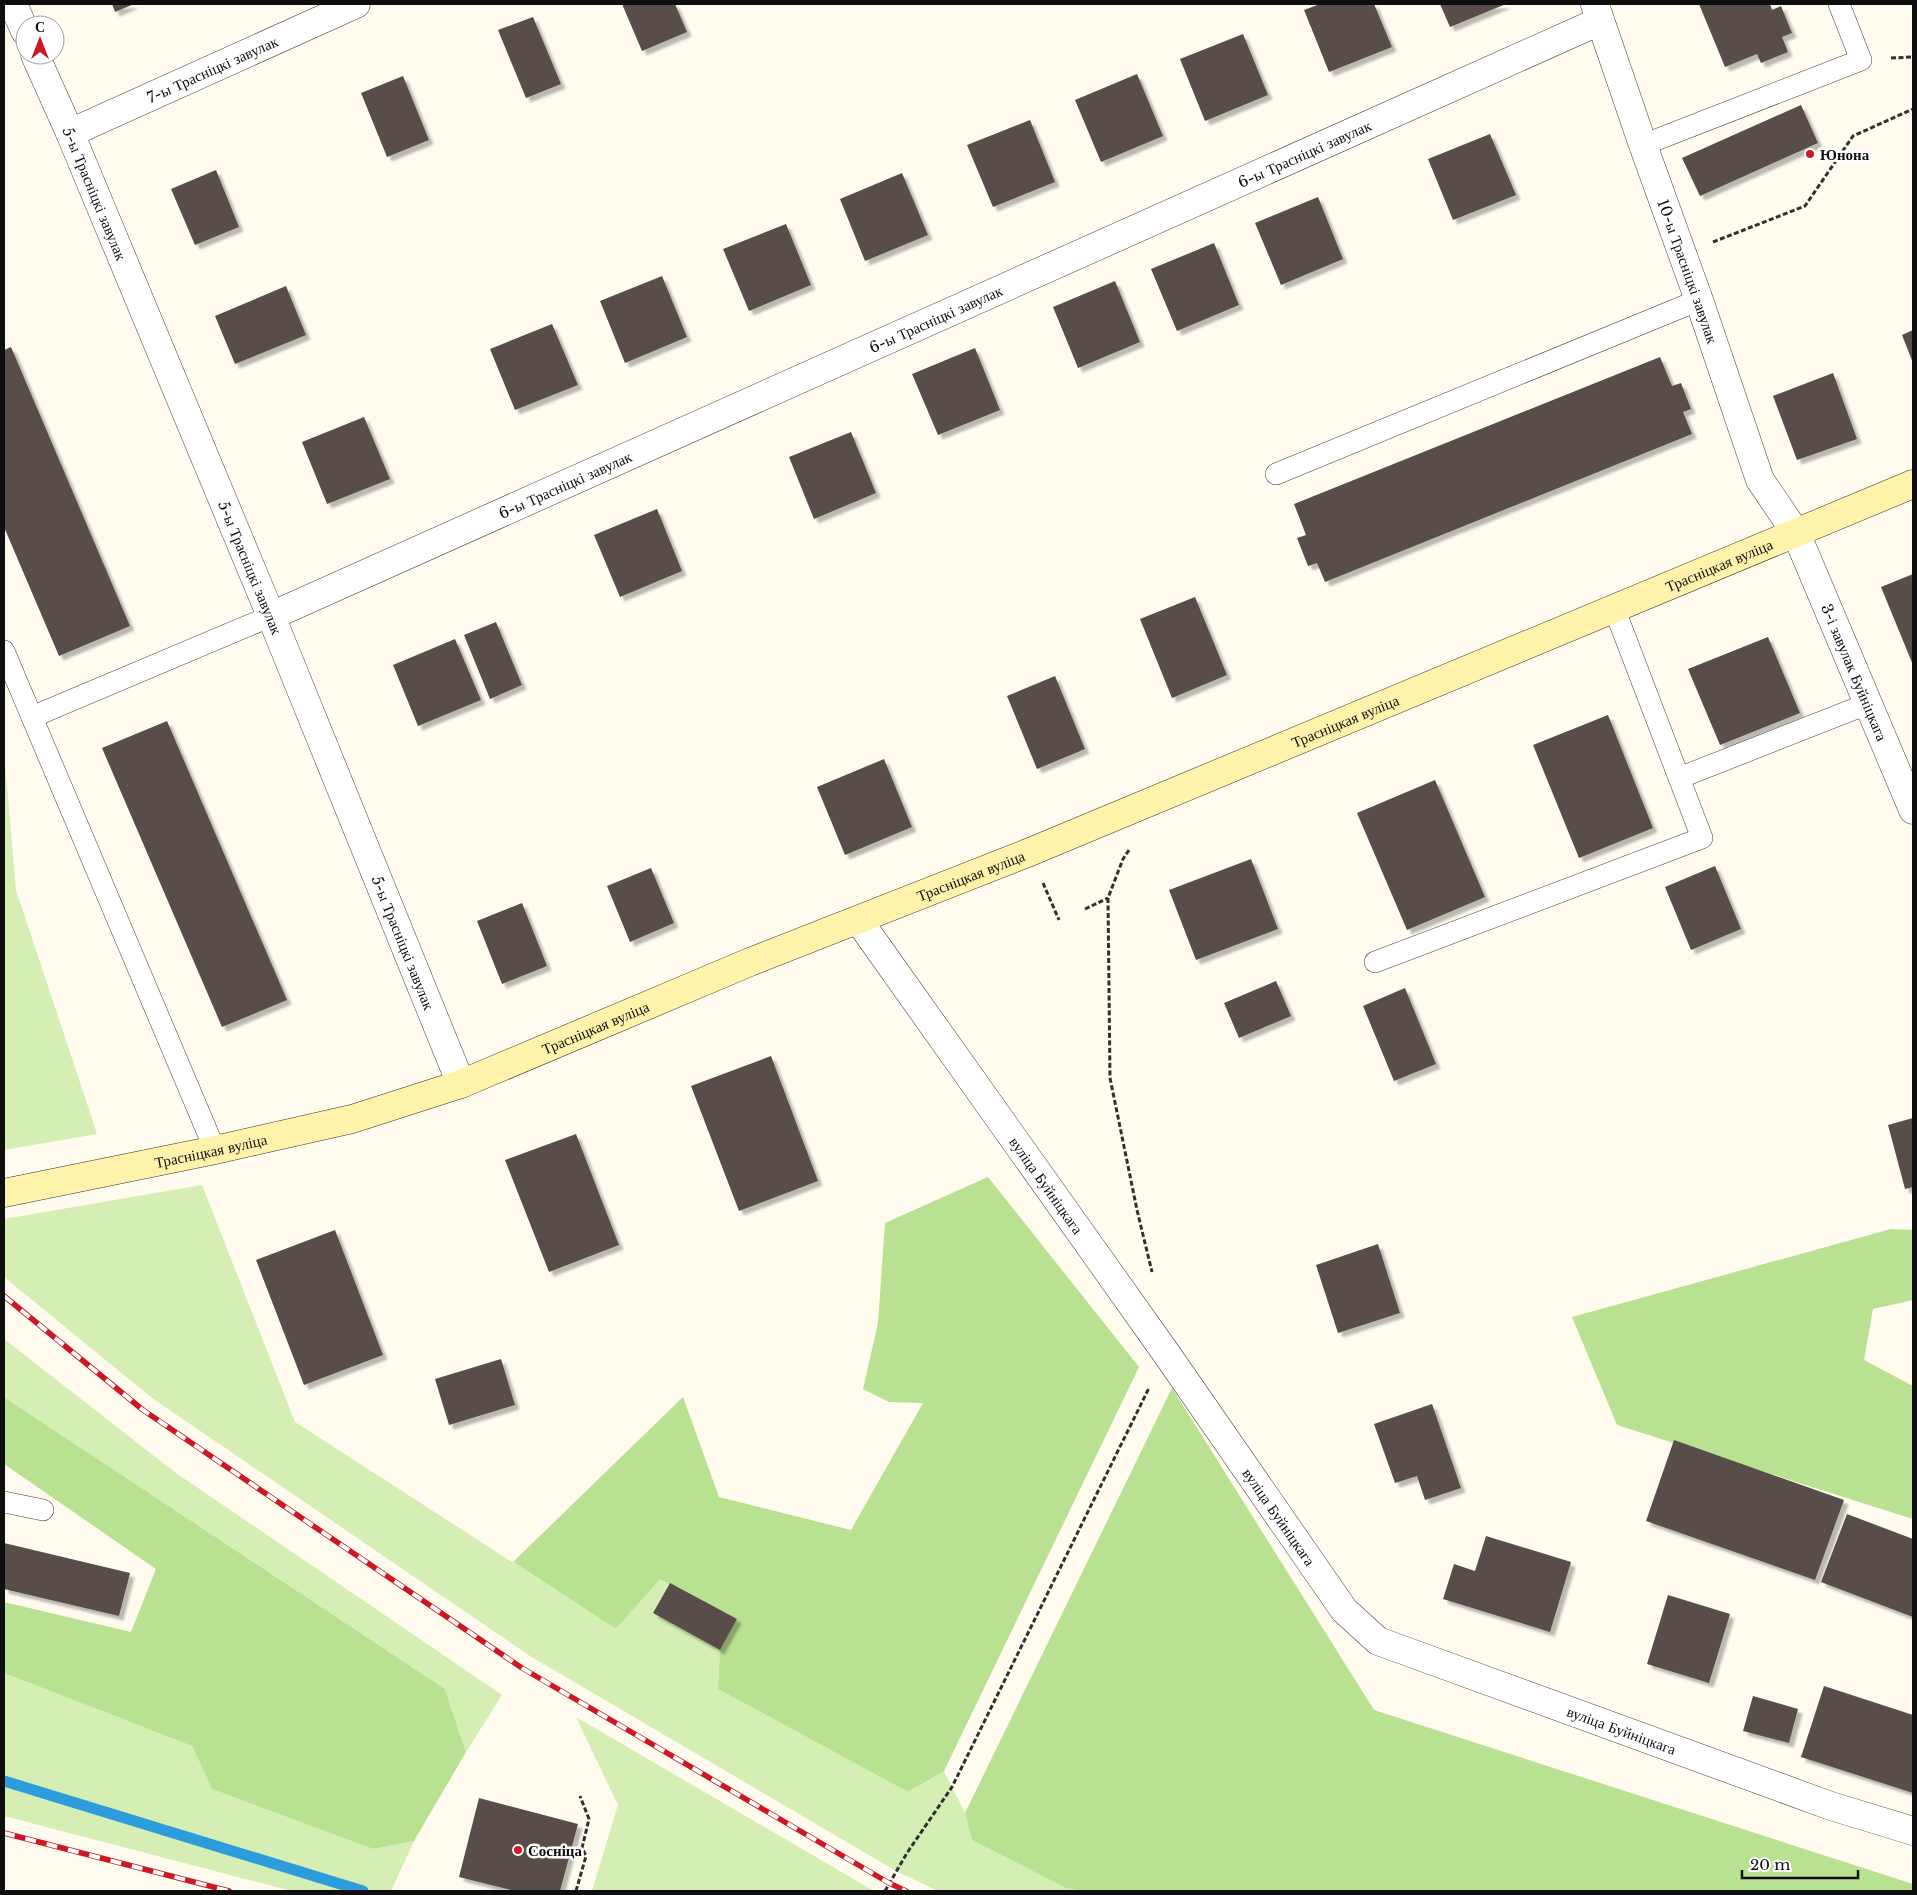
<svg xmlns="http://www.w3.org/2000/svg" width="1917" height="1895" font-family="'Libre Baskerville',serif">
<defs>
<filter id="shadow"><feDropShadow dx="4.5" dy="4.5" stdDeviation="1" flood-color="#0004"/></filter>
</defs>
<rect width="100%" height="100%" fill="#fffbef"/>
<!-- green -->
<g fill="#d4eeb4">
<polygon points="4,752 16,890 97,1134 4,1150"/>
<polygon points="202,1185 295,1422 616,1629 660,1578 670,1583 653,1613 720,1650 718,1689 908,1792 944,1771 965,1813 972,1840 1066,1888 1084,1891 938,1891 896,1871 530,1656 152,1398 4,1277 4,1219"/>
<polygon points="4,1339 176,1473 502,1695 466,1752 445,1689 4,1397"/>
<polygon points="4,1673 192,1746 212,1789 373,1849 414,1841 391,1891 292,1891 4,1816"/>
<polygon points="576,1717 874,1891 592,1891 618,1805"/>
</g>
<!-- forest -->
<g fill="#b8e191">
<polygon points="988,1177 1139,1367 944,1771 908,1792 718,1689 720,1650 736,1619 660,1579 616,1629 513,1562 683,1397 719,1497 851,1530 923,1403 889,1402 863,1389 878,1323 885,1223"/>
<polygon points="1891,1229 1913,1230 1913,1300 1873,1309 1864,1360 1913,1386 1913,1519 1617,1425 1572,1317"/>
<polygon points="1172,1388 1374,1710 1913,1884 1913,1891 1084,1891 1066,1888 972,1840 965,1813"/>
<polygon points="4,1397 445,1689 466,1752 414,1841 373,1849 212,1789 192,1746 4,1673 4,1602 131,1632 156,1569 4,1464"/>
</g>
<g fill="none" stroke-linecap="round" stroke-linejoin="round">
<!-- stream -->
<polyline stroke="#2c9cdc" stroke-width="11" points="4,1781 363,1891"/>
</g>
<!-- building -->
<g fill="#584e49" filter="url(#shadow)">
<polygon points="112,4 134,4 115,12"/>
<polygon points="622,4 675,4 687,32 642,51"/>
<polygon points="1320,4 1374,4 1392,47 1329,72 1304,10"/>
<polygon points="1440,4 1506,4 1450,27"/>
<polygon points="1699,4 1770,4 1772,10 1781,6 1792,33 1782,37 1788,52 1761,63 1757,54 1725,67"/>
<polygon points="533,17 561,84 526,98 498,30"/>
<polygon points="1243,34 1268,95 1205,121 1180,59"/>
<polygon points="1137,74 1163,136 1101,162 1075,100"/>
<polygon points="403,76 429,140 387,157 361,93"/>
<polygon points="1801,105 1818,143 1700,196 1682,158"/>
<polygon points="1030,120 1055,182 993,207 967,145"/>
<polygon points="1490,134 1516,195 1453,220 1428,159"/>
<polygon points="216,170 239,227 195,245 171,189"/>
<polygon points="902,173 928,235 865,261 840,199"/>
<polygon points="1318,197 1343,259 1281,285 1255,223"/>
<polygon points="786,224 811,285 749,311 723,249"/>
<polygon points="1214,243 1239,305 1177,331 1151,269"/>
<polygon points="662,276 687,337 625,363 600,301"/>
<polygon points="1115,281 1140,342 1078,368 1053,307"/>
<polygon points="286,286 306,335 235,364 215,316"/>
<polygon points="552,324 578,385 515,410 490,349"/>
<polygon points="1913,330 1913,363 1902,335"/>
<polygon points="11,347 130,626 59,656 4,527 4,350"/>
<polygon points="975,348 1000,410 938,435 912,374"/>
<polygon points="1660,357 1672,386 1681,383 1691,409 1683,412 1692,434 1325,582 1317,563 1308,566 1297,538 1306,535 1294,504"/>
<polygon points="1833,373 1857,439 1797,460 1773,396"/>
<polygon points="364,417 390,479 327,504 302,442"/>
<polygon points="851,432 876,493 814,519 789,457"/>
<polygon points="657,509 682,571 620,597 594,535"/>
<polygon points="1913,574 1913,665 1881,587"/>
<polygon points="1195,597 1227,675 1172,698 1140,619"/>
<polygon points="496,622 522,685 490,699 464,635"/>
<polygon points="1768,637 1800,713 1720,745 1688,669"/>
<polygon points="455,639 481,700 418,726 393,665"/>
<polygon points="1055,676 1085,749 1037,769 1007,696"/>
<polygon points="1608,715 1653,828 1579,858 1533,745"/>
<polygon points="167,721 287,1000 222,1027 102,748"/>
<polygon points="884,759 912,827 845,855 817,787"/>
<polygon points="1435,780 1485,897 1407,930 1357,813"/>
<polygon points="1251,859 1278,929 1196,960 1169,890"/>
<polygon points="1715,866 1741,929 1691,950 1665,887"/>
<polygon points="651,868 674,923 630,942 607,886"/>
<polygon points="522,903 547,966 502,984 477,921"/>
<polygon points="1276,981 1291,1016 1239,1038 1224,1003"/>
<polygon points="1405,988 1436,1064 1394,1081 1363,1006"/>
<polygon points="771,1056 818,1181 739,1211 691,1086"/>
<polygon points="1913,1118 1913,1187 1905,1189 1888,1125"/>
<polygon points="576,1134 619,1245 549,1272 505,1160"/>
<polygon points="335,1230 383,1355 304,1385 256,1260"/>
<polygon points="1378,1244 1400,1313 1338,1333 1316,1265"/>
<polygon points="501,1359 515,1405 449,1425 435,1379"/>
<polygon points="1432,1404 1461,1488 1425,1500 1417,1476 1395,1483 1374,1424"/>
<polygon points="1674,1440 1844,1500 1815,1580 1646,1521"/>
<polygon points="1847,1514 1913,1539 1913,1617 1821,1582"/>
<polygon points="1486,1536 1571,1562 1550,1632 1443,1599 1454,1564 1475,1571"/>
<polygon points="4,1543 130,1573 119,1616 4,1589"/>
<polygon points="670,1583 737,1619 720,1650 653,1613"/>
<polygon points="1668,1595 1730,1614 1709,1683 1647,1664"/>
<polygon points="1824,1686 1913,1715 1913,1793 1801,1757"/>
<polygon points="1753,1696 1798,1709 1789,1743 1743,1731"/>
<polygon points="479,1798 578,1824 560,1891 515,1891 459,1877"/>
</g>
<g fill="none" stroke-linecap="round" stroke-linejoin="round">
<defs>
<g id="lane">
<polyline points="1643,145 1861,60 1839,4"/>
<polyline points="1276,474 1699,300"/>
<polyline points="4,651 215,1150"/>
<polyline points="32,717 271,616"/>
<polyline points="1679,778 1867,704"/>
<polyline points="1375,962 1702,838 1614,608"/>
<polyline points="4,1502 43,1510"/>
</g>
<g id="street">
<polyline points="13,4 25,31"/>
<path id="s1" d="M1595,5L1643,145L1699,300L1760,480L1796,533L1913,810"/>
<path id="s2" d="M35,55L70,133L271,616L461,1084"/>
<path id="s3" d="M70,133L356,4"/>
<path id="s4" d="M271,616L1600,21"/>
<path id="s5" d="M859,921L1166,1353L1344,1610L1378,1641L1831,1806L1913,1831"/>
</g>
<g id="secondary">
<path id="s6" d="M4,1193L215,1150L352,1119L461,1084L750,962L1030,852L1913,484"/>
</g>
</defs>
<!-- lane casing -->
<use href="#lane" stroke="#414141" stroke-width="22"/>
<!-- street casing -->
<use href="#street" stroke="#414141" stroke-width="29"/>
<!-- secondary casing -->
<use href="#secondary" stroke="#303030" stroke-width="29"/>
<!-- path -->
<g stroke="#303030" stroke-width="3" stroke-dasharray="5 2.5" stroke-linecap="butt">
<polyline points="1891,58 1913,57"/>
<polyline points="1713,242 1805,206 1853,136 1913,109"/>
<polyline points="1129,850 1123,859 1108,898 1110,1078 1137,1210 1152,1272"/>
<polyline points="1043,883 1059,920"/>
<polyline points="1085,909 1108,898"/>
<polyline points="576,1891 586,1856 582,1848 589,1819 580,1796"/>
<polyline points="885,1891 907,1853 952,1787 1149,1388"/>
</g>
<!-- lane -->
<use href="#lane" stroke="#fff" stroke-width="21"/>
<!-- street -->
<use href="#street" stroke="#fff" stroke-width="28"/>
<!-- secondary -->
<use href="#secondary" stroke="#fff2aa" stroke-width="28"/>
<defs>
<g id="rail">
<polyline points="4,1296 143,1410 522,1668 889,1883 906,1891"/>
<polyline points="4,1833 229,1891"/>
</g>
</defs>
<!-- rail casing -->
<use href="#rail" stroke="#cd1726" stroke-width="5.5"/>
<!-- rail -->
<use href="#rail" stroke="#fff" stroke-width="4" stroke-dasharray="11" stroke-linecap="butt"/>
</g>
<!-- markers -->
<g fill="#cd1726" stroke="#fff" stroke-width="2">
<circle cx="1810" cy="154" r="5"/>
<circle cx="518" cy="1850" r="5"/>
</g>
<g text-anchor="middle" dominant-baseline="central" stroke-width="5" stroke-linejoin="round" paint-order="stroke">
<!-- street labels -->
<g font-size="15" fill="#0e0e0e" stroke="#fff">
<text stroke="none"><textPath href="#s3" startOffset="156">7-ы Трасніцкі завулак</textPath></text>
<text stroke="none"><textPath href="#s4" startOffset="1132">6-ы Трасніцкі завулак</textPath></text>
<text stroke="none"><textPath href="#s2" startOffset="151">5-ы Трасніцкі завулак</textPath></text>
<text stroke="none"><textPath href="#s1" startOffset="282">10-ы Трасніцкі завулак</textPath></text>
<text stroke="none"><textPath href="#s4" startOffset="728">6-ы Трасніцкі завулак</textPath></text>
<text stroke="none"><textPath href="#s4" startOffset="322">6-ы Трасніцкі завулак</textPath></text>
<text stroke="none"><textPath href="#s6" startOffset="1831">Трасніцкая вуліца</textPath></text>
<text stroke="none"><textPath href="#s2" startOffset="556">5-ы Трасніцкі завулак</textPath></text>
<text stroke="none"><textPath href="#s1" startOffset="718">3-і завулак Буйніцкага</textPath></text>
<text stroke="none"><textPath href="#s6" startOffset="1426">Трасніцкая вуліца</textPath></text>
<text stroke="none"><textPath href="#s6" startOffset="1021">Трасніцкая вуліца</textPath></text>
<text stroke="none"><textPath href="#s2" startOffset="961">5-ы Трасніцкі завулак</textPath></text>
<text stroke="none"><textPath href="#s6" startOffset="616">Трасніцкая вуліца</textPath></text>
<text stroke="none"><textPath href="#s6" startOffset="211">Трасніцкая вуліца</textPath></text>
<text stroke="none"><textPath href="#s5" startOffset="324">вуліца Буйніцкага</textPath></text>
<text stroke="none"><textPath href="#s5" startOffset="729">вуліца Буйніцкага</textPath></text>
<text stroke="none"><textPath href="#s5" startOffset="1148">вуліца Буйніцкага</textPath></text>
</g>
<!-- poi labels -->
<g font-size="15" font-weight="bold" fill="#0e0e0e" stroke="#fff" text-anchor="start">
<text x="1820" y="154">Юнона</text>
<text x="528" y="1850">Сосніца</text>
</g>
</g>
<!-- border -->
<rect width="1917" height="1895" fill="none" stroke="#0e0e0e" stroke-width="10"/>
<!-- north arrow -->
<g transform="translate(40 40)"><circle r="24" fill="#ffffff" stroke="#9f9f9f"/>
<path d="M0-4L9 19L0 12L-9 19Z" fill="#cd1726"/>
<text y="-8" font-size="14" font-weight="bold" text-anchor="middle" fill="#0e0e0e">С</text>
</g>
<!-- scale -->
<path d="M1742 1870v8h116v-8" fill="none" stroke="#0e0e0e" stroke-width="2.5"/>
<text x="1750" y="1870" font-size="15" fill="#0e0e0e" stroke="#ffffff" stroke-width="4" paint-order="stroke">20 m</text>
</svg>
